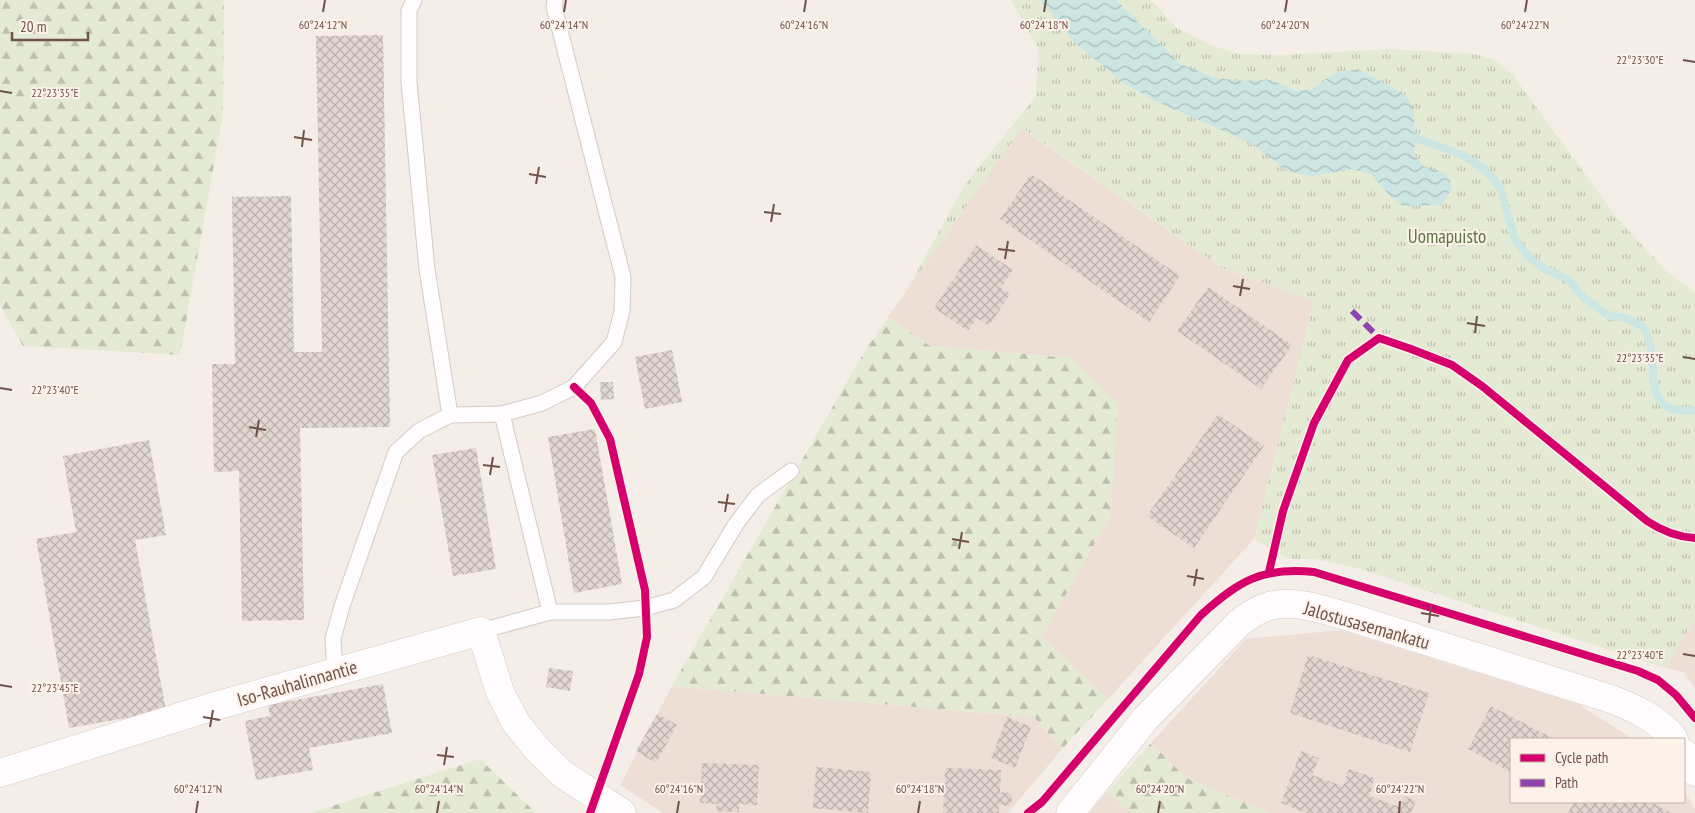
<svg xmlns="http://www.w3.org/2000/svg" width="1695" height="813" font-family="'PT Sans Narrow',sans-serif">
<defs>
<pattern id="grass-tufts" width="24" height="20" patternUnits="userSpaceOnUse" patternTransform="scale(1.25)"><rect width="24" height="20" fill="#e4ead4"/><path d="M3 7l-1-3M5 7V3M7 7l1-3M15 17l-1-3M17 17v-4M19 17l1-3" fill="none" stroke="#bdc0ae"/></pattern>
<pattern id="forest-firs" width="22" height="20" patternUnits="userSpaceOnUse" patternTransform="scale(1.25)"><rect width="22" height="20" fill="#e4ead4"/><path d="M5 1l3.5 6h-7zM16 11l3.5 6h-7z" fill="#bdc0ae"/></pattern>
<pattern id="water-waves" width="16" height="10" patternUnits="userSpaceOnUse" patternTransform="scale(1.25)"><rect width="16" height="10" fill="#cce6e3"/><path d="M0 5q4-4 8 0t8 0" fill="none" stroke="#aabdba"/></pattern>
<pattern id="building-cross-hatch" width="8" height="8" patternUnits="userSpaceOnUse" patternTransform="scale(1.25)"><rect width="8" height="8" fill="#e1d6d0"/><path d="M0 0l8 8M0 8l8-8" fill="none" stroke="#bbb0ab"/></pattern>
</defs>
<rect width="100%" height="100%" fill="#f5eee8"/>
<!-- residential -->
<g fill="#eedfd6">
<polygon points="1021,128 1222,268 1314,300 1254,539 1108,699 1042,637 1111,514 1071,358 930,346 888,317"/>
<polygon points="1695,619 1695,689 1684,672 1665,668"/>
<polygon points="1340,630 1578,704 1633,739 1511,739 1511,802 1684,802 1684,790 1695,809 1695,813 1269,813 1186,778 1151,743 1246,639"/>
<polygon points="672,686 1034,717 1062,749 1008,813 663,813 620,785"/>
<polygon points="1107,792 1131,813 1089,813"/>
</g>
<!-- grass -->
<polygon fill="url(#grass-tufts)" points="1011,0 1040,0 1059,24 1079,0 1151,0 1177,28 1211,45 1240,54 1281,55 1389,49 1474,54 1495,60 1513,75 1617,218 1665,270 1695,293 1695,619 1665,668 1360,569 1315,559 1288,559 1254,539 1314,300 1222,268 1022,128 888,317 904,295 966,183 1036,96 1038,48"/>
<!-- forest -->
<g fill="url(#forest-firs)">
<polygon points="0,0 224,0 223,114 180,355 23,346 0,305"/>
<polygon points="888,317 930,346 1071,358 1118,403 1111,514 1042,637 1108,699 1062,749 1034,717 672,686 863,354"/>
<polygon points="1151,743 1186,778 1269,813 1131,813 1107,792"/>
<polygon points="480,759 536,813 310,813"/>
</g>
<!-- water -->
<polygon fill="url(#water-waves)" points="1040,0 1116,0 1179,63 1212,77 1241,81 1271,80 1297,91 1312,89 1336,73 1358,69 1375,78 1405,95 1413,107 1416,138 1414,153 1423,166 1446,173 1452,189 1441,205 1403,206 1387,193 1371,174 1351,169 1312,176 1288,172 1253,144 1153,100 1122,82 1075,43"/>
<g fill="none" stroke-linecap="round" stroke-linejoin="round">
<!-- stream -->
<path stroke="#cce6e3" stroke-width="8" d="M1407,137L1416,138L1462,155L1484,169L1500,187L1515,240L1530,258L1545,269L1568,279L1584,298L1608,315L1626,318L1645,328C1647,335 1650,343 1651,350C1655,383 1648,416 1695,410"/>
</g>
<!-- building -->
<g fill="url(#building-cross-hatch)">
<polygon points="383,35 390,427 300,428 304,620 242,621 239,471 214,472 212,364 235,364 232,197 291,196 294,352 322,352 316,36"/>
<polygon points="1031,174 1180,276 1149,322 1000,219"/>
<polygon points="976,245 1013,270 1001,288 1010,294 989,326 977,318 968,331 934,308"/>
<polygon points="1208,287 1292,345 1261,389 1177,331"/>
<polygon points="672,350 682,402 645,409 635,357"/>
<polygon points="600,382 613,382 614,399 601,400"/>
<polygon points="1218,414 1264,446 1194,548 1147,516"/>
<polygon points="595,429 622,584 574,593 548,437"/>
<polygon points="149,440 166,535 135,540 166,711 69,728 36,539 76,532 63,456"/>
<polygon points="476,448 496,569 453,576 432,455"/>
<polygon points="1308,655 1429,693 1410,752 1290,713"/>
<polygon points="549,668 573,671 570,691 546,687"/>
<polygon points="383,684 392,733 309,748 313,770 256,780 245,721 270,716 268,705"/>
<polygon points="1491,706 1554,739 1511,739 1511,772 1468,749"/>
<polygon points="657,714 677,725 656,763 636,751"/>
<polygon points="1007,717 1031,727 1015,768 991,758"/>
<polygon points="1301,751 1319,758 1312,775 1343,786 1349,769 1375,778 1369,796 1400,807 1404,796 1416,801 1411,813 1306,813 1281,803"/>
<polygon points="702,763 759,765 757,805 739,804 739,812 716,811 717,804 700,803"/>
<polygon points="816,767 871,772 868,813 813,808"/>
<polygon points="945,768 1001,770 1000,792 1012,793 1011,806 999,805 999,813 943,813"/>
<polygon points="1568,802 1651,802 1672,813 1568,813 1573,804"/>
</g>
<g fill="none" stroke-linecap="round" stroke-linejoin="round">
<defs>
<g id="service">
<polyline points="502,414 542,403 574,387 614,342 622,311 623,277 554,7 555,0"/>
<polyline points="450,415 502,414 550,612"/>
<polyline points="481,631 550,612 609,612 645,608 674,600 704,577 736,524 758,495 791,471"/>
<polyline points="335,672 333,639 342,606 396,452 419,431 450,415 427,269 409,82 409,11 414,0"/>
</g>
<g id="minor">
<polyline points="1684,753 1695,772"/>
<polyline points="0,773 208,708 481,631 500,692 516,723 537,749 561,773 622,813"/>
<path d="M1070,813L1146,718L1239,623C1248,616 1258,609 1269,606C1295,599 1324,610 1349,617L1611,699C1635,708 1658,719 1674,739"/>
</g>
</defs>
<!-- service casing -->
<use href="#service" stroke="#d4cac6" stroke-width="17"/>
<!-- minor casing -->
<use href="#minor" stroke="#d4cac6" stroke-width="29"/>
<!-- service -->
<use href="#service" stroke="#fefcfc" stroke-width="15"/>
<!-- minor -->
<use href="#minor" stroke="#fefcfc" stroke-width="28"/>
<!-- quiet -->
<polyline stroke="#8e44ad" stroke-width="6" stroke-dasharray="12 6" stroke-linecap="butt" points="1352,311 1379,338"/>
<defs>
<g id="cycleway">
<polyline points="574,387 591,403 610,439 645,590 647,637 639,674 590,813"/>
<path d="M1269,572L1283,511L1314,423L1348,360L1379,338L1411,349L1452,365L1482,386L1647,521C1662,531 1676,537 1695,538"/>
<path d="M1028,813L1042,802L1201,615C1239,581 1261,567 1314,572L1638,671L1658,680L1676,695L1695,718"/>
</g>
</defs>
<!-- cycleway casing -->
<use href="#cycleway" stroke="#fdf2e9" stroke-width="11"/>
<!-- cycleway -->
<use href="#cycleway" stroke="#d6006c" stroke-width="8"/>
</g>
<!-- ticks -->
<path fill="none" stroke="#70524b" stroke-width="2" d="M323,12L325,0M564,12L566,0M804,12L806,0M1044,12L1046,0M1285,12L1287,0M1525,12L1527,0M1683,60L1695,62M0,91L12,93M294,137L312,140M302,147L304,130M529,174L546,177M536,184L539,167M764,212L781,214M771,222L774,204M998,249L1015,251M1005,259L1008,241M1233,286L1250,289M1240,296L1243,279M1467,323L1485,326M1475,333L1477,316M1683,357L1695,359M0,388L12,390M249,427L266,430M256,437L259,420M483,465L500,467M490,475L493,457M718,502L735,504M725,512L728,494M952,539L969,542M959,549L962,532M1187,576L1204,579M1194,586L1197,569M1421,613L1439,616M1429,623L1431,606M1683,654L1695,656M0,685L12,687M203,717L220,720M210,727L213,710M437,755L454,757M444,765L447,747M196,813L198,801M437,813L439,801M677,813L679,801M918,813L920,801M1158,813L1160,801M1399,813L1400,801"/>
<g text-anchor="middle" dominant-baseline="central" stroke-width="4" stroke-linejoin="round" paint-order="stroke">
<!-- park labels -->
<g font-size="19" fill="#5b7544" stroke="#fdf2e9">
<text x="1447" y="236">Uomapuisto</text>
</g>
<!-- street labels -->
<g font-size="19" fill="#70524b" stroke="#fdf2e9">
<text transform="translate(1367 625) rotate(16)">Jalostusasemankatu</text>
<text transform="translate(297 683) rotate(-16)">Iso-Rauhalinnantie</text>
</g>
</g>
<g font-size="12" text-anchor="middle" fill="#70524b" stroke="#fdf2e9" stroke-width="4" stroke-linejoin="round" paint-order="stroke">
<text x="323" y="29">60°24'12"N</text>
<text x="564" y="29">60°24'14"N</text>
<text x="804" y="29">60°24'16"N</text>
<text x="1044" y="29">60°24'18"N</text>
<text x="1285" y="29">60°24'20"N</text>
<text x="1525" y="29">60°24'22"N</text>
<text x="1640" y="64">22°23'30"E</text>
<text x="55" y="97">22°23'35"E</text>
<text x="1640" y="362">22°23'35"E</text>
<text x="55" y="394">22°23'40"E</text>
<text x="1640" y="659">22°23'40"E</text>
<text x="55" y="692">22°23'45"E</text>
<text x="198" y="793">60°24'12"N</text>
<text x="439" y="793">60°24'14"N</text>
<text x="679" y="793">60°24'16"N</text>
<text x="920" y="793">60°24'18"N</text>
<text x="1160" y="793">60°24'20"N</text>
<text x="1400" y="793">60°24'22"N</text>
</g>
<!-- legend -->
<rect x="1510" y="738" width="175" height="65" fill="#fdf2e9" stroke="#c5b2aa"/>
<rect x="1520" y="754" width="25" height="8" fill="#d6006c" stroke="#c5b2aa"/>
<text x="1555" y="763" font-size="15" fill="#70524b">Cycle path</text>
<rect x="1520" y="779" width="25" height="8" fill="#8e44ad" stroke="#c5b2aa"/>
<text x="1555" y="788" font-size="15" fill="#70524b">Path</text>
<!-- scale -->
<path d="M12 32v8h76v-8" fill="none" stroke="#70524b" stroke-width="2.5"/>
<text x="20" y="32" font-size="15" fill="#70524b" stroke="#fdf2e9" stroke-width="4" paint-order="stroke">20 m</text>
</svg>
